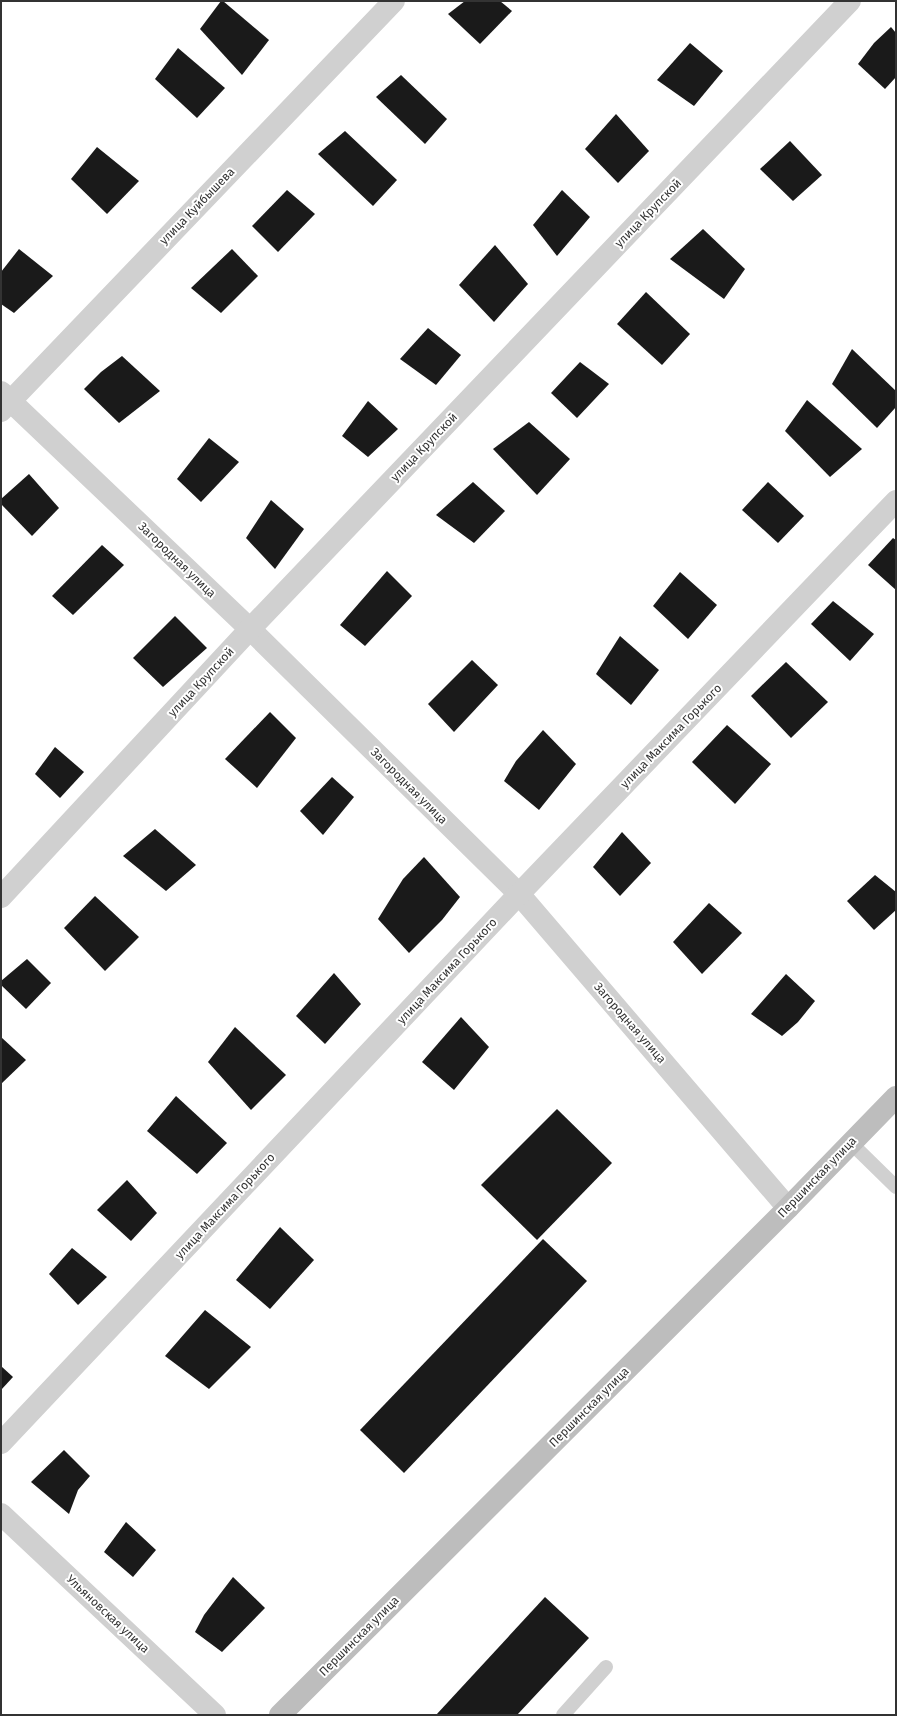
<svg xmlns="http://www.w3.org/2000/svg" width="897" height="1716" font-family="'Fira Sans',sans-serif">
<rect width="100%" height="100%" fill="#fff"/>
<!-- building -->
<g fill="#1a1a1a">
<polygon points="221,1 223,1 269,40 242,75 200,29"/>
<polygon points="465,1 500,1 512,11 480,44 448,14"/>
<polygon points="891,27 896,33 896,77 885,89 858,64 874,43"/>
<polygon points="690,43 723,71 694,106 657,80"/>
<polygon points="178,48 225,88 197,118 155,79"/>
<polygon points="401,75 447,119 425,144 376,97"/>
<polygon points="616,114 649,151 618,183 585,149"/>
<polygon points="345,131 397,180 373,206 318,154"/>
<polygon points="790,141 822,175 793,201 760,169"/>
<polygon points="97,147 139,181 107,214 71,179"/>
<polygon points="287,190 315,214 278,252 252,226"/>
<polygon points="562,190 590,217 557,256 533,225"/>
<polygon points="703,229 745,269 724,299 670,259"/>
<polygon points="495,245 528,284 494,322 459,285"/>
<polygon points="19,249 53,276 14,313 1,304 1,272"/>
<polygon points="232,249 258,276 221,313 191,288"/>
<polygon points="646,292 690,334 662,365 617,324"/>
<polygon points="428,328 461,355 436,385 400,359"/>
<polygon points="852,349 896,391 896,407 877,428 832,384"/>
<polygon points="122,356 160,391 119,423 84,389 101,372"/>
<polygon points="580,362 609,384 577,418 551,393"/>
<polygon points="807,400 862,449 830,477 785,431"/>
<polygon points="368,401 398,429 368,457 342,436"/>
<polygon points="529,422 570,459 537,495 493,449"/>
<polygon points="209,438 239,462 201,502 177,479"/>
<polygon points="29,474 59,508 32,536 1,504 1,499"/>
<polygon points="473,482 505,511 474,543 436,515"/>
<polygon points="768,482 804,516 778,543 742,510"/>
<polygon points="271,500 304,529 275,569 246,538"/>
<polygon points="893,538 896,540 896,590 868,565"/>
<polygon points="102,545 124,565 73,615 52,596"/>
<polygon points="387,571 412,596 365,646 340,625"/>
<polygon points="680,572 717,605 688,639 653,606"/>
<polygon points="833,601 874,634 850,661 811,624"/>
<polygon points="175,616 207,648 163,687 133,658"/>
<polygon points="620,636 659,670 631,705 596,674"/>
<polygon points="472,660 498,685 454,732 428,704"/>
<polygon points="786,662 828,702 791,738 751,696"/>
<polygon points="270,712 296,738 257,788 225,759"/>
<polygon points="727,725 771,764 735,804 692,762"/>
<polygon points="543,730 576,764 539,810 504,781 516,761"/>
<polygon points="55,747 84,772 60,798 35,774"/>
<polygon points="332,777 354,797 323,835 300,811"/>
<polygon points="155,829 196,865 166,891 123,856"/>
<polygon points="622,832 651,863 620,896 593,867"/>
<polygon points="424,857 460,897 442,920 409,953 378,919 403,879"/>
<polygon points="875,875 896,892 896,910 874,930 847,901"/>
<polygon points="95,896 139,937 105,971 64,928"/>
<polygon points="709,903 742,933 702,974 673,942"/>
<polygon points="27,959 51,983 26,1009 1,985 1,981"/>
<polygon points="334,973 361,1004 325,1044 296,1016"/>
<polygon points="786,974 815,1001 798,1022 782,1036 751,1014"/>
<polygon points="461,1017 489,1047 454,1090 422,1062"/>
<polygon points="235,1027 286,1075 251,1110 208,1062"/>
<polygon points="1,1037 26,1060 1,1084"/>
<polygon points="176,1096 227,1143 197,1174 147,1131"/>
<polygon points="557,1109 612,1163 537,1240 481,1185"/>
<polygon points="127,1180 157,1213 131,1241 97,1210"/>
<polygon points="280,1227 314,1260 270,1309 236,1280"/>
<polygon points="543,1239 587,1281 404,1473 360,1430"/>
<polygon points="72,1248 107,1277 78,1305 49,1274"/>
<polygon points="205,1310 251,1347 209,1389 165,1356"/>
<polygon points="1,1366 13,1377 1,1390"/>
<polygon points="64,1450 90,1476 78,1490 69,1514 31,1482"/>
<polygon points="126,1522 156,1550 133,1577 104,1552"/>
<polygon points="233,1577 265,1608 222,1652 195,1632 204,1615"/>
<polygon points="545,1597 589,1638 517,1715 436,1715"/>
</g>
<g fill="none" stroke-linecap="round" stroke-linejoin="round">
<!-- lane -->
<g stroke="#d0d0d0" stroke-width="14">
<polyline points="851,1143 896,1187"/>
<polyline points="563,1715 606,1667"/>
</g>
<!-- street -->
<g stroke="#d0d0d0" stroke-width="22">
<polyline points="1,392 250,629 519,894 788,1208"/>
<polyline points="1,411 394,1"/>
<polyline points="1,897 250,629 850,1"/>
<polyline points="1,1443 519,894 896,501"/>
<polyline points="1,1514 215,1715"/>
</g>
<!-- secondary -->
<polyline stroke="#bdbdbd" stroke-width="22" points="280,1715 788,1208 896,1097"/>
</g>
<g text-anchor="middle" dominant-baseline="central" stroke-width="4" stroke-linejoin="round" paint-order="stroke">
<!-- street labels -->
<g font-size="12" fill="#333" stroke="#fff">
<text transform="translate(197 206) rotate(-46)">улица Куйбышева</text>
<text transform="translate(648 213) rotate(-46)">улица Крупской</text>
<text transform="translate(424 447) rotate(-46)">улица Крупской</text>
<text transform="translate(177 560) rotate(44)">Загородная улица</text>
<text transform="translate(201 682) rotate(-47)">улица Крупской</text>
<text transform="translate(671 736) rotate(-46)">улица Максима Горького</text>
<text transform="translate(409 786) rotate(45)">Загородная улица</text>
<text transform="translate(447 971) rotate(-47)">улица Максима Горького</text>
<text transform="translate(630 1023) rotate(49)">Загородная улица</text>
<text transform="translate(817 1177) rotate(-46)">Першинская улица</text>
<text transform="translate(225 1206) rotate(-47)">улица Максима Горького</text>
<text transform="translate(589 1407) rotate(-45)">Першинская улица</text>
<text transform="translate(108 1614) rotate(43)">Ульяновская улица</text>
<text transform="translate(359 1636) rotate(-45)">Першинская улица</text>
</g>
</g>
<!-- border -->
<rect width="897" height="1716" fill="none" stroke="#333333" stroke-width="4"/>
</svg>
